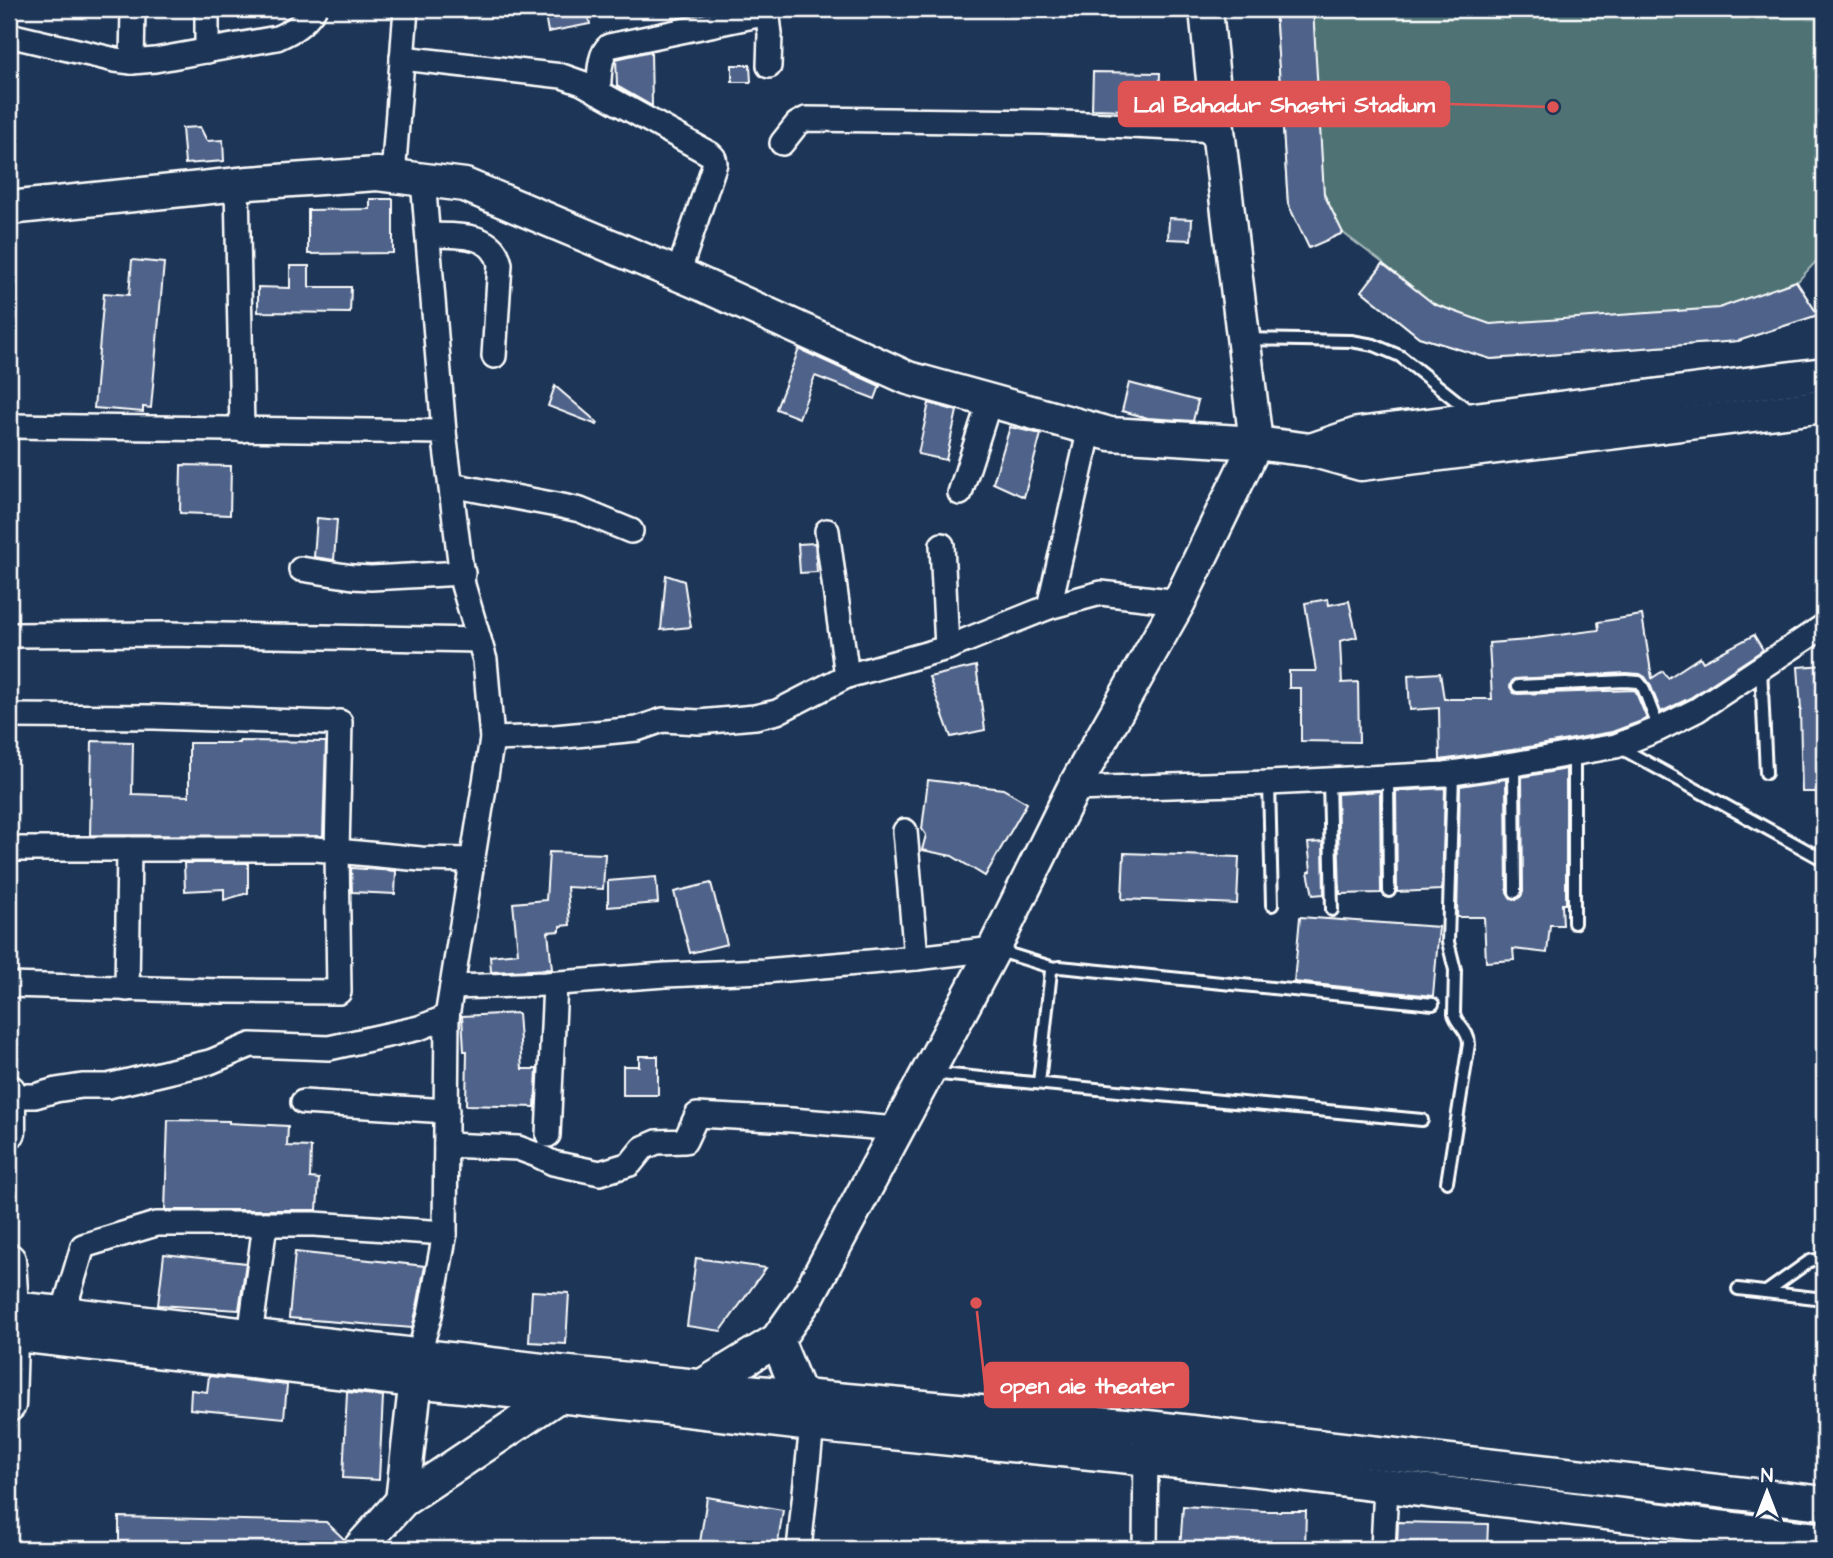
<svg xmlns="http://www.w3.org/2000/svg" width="1833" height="1558" font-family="'Architects Daughter',sans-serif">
<rect width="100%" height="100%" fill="#1d3557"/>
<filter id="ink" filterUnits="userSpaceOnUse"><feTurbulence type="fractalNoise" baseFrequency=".0143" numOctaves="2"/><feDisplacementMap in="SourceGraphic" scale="14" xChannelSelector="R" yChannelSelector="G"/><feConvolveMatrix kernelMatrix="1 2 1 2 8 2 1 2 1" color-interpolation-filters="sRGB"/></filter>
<g filter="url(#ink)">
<!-- green -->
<polygon fill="#4f7375" stroke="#a7b9ba" stroke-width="2" points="1275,9 1824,9 1824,258 1820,257 1797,282 1818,315 1738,341 1491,359 1419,337 1362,291 1383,263 1343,233 1309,247 1288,204"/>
<!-- building -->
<g fill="#4f648a" stroke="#fff" stroke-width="2">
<polygon points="554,9 587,9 590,24 548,32 544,10"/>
<polygon points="1275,9 1313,9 1324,194 1343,233 1309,248 1288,204"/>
<polygon points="651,51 652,106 617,86 616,59"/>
<polygon points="732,65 750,65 751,82 732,82"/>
<polygon points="1093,72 1160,73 1159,111 1092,109"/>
<polygon points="200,127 207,141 223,140 224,161 185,164 182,128"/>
<polygon points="370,199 393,199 393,253 308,254 308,210 370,209"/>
<polygon points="1169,218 1192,219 1191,240 1168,239"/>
<polygon points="132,260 164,263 151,408 143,407 143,412 94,408 104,293 129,295"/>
<polygon points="1383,264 1434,304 1490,324 1719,308 1796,281 1818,315 1738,341 1491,359 1419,337 1362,291"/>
<polygon points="290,266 309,266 309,287 351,287 350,313 258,312 258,287 290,288"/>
<polygon points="799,349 880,386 875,399 815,376 799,418 776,409"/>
<polygon points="1129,383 1198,401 1193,421 1148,418 1122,411"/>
<polygon points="555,386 598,423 597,425 548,406"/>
<polygon points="929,403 957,411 946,460 918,454"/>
<polygon points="1010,427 1041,434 1024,497 993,483"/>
<polygon points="181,465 231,466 230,515 180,513"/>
<polygon points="317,518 337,520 334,560 314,557"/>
<polygon points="815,543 817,572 800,573 798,544"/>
<polygon points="666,575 684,581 691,627 661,630"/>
<polygon points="1328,599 1329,605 1349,601 1357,637 1340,641 1342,683 1358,682 1359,742 1301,741 1301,688 1289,688 1289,671 1316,671 1305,603"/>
<polygon points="1642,615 1652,678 1663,671 1668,678 1700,657 1703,662 1754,635 1763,650 1690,698 1661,712 1650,684 1645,677 1640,674 1626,673 1514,679 1511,683 1510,687 1514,693 1518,694 1635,690 1647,719 1612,732 1512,750 1440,760 1439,708 1410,710 1408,675 1440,673 1444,699 1492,699 1489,643 1528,640 1528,639 1599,630 1598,622"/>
<polygon points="1824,665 1824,792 1802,792 1800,709 1801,709 1798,667"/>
<polygon points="976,666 985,730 951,737 929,677"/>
<polygon points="92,741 133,742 132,794 189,796 189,743 239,743 239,741 326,742 323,836 90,835"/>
<polygon points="1566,769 1566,904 1562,904 1563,925 1550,925 1547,953 1513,949 1514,960 1486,962 1484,917 1457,917 1460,786 1506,779 1507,892 1511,898 1516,900 1521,896 1523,892 1522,777"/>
<polygon points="928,780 1003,789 1027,803 985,876 952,856 922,850 926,835 922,829"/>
<polygon points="1445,788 1442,890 1397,892 1396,791"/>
<polygon points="1380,791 1381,893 1340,894 1337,794"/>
<polygon points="1323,842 1324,894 1313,895 1308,872 1311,871 1308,843"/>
<polygon points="549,852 605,854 603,889 567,887 570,925 560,926 560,931 548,932 552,969 491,972 490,956 518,953 513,903 546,900"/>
<polygon points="1124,853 1239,857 1237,904 1122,899"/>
<polygon points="184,863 248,863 248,893 224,900 224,889 185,891"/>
<polygon points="351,868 396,871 395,894 352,892"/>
<polygon points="656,877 658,903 608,907 608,881"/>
<polygon points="711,883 727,944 690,953 674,892"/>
<polygon points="1300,917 1439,927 1433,996 1294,982"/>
<polygon points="518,1013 522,1069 537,1069 535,1107 466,1105 467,1051 464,1051 462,1016"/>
<polygon points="639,1056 658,1056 658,1095 623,1095 623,1066 639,1066"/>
<polygon points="168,1120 229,1121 229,1123 288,1126 287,1146 311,1147 310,1178 319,1179 317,1210 165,1210"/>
<polygon points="295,1252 425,1266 416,1312 412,1328 289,1318"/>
<polygon points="164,1254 246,1263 239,1310 158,1305"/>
<polygon points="696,1258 766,1268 721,1331 687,1326"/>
<polygon points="532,1291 569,1293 566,1344 529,1342"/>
<polygon points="209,1376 287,1385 284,1418 190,1409 191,1390 207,1392"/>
<polygon points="347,1392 383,1396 379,1480 343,1478"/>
<polygon points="707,1497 783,1510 777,1549 699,1549"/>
<polygon points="1183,1506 1265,1511 1306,1511 1305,1549 1180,1549"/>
<polygon points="119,1517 326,1522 344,1539 341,1549 119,1549"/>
<polygon points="1398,1522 1488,1524 1487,1549 1397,1549"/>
</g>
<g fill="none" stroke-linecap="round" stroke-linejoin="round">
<defs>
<g id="lane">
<polyline points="1246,339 1351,341 1374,345 1400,356 1473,414"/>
<polyline points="1761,668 1766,773"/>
<polyline points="1518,686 1626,681 1639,682 1643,687 1659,729"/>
<polyline points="1619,747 1824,860"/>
<polyline points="1514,764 1515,892"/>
<polyline points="1388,777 1389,891"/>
<polyline points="1329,780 1332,910"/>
<polyline points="1269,783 1272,905"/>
<polyline points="1574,923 1574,754"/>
<polyline points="996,950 1054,968"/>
<polyline points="930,1073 1422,1120"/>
<polyline points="1039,1083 1051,971 1054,968 1060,967 1433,1004"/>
<path d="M1447,1182L1469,1044C1469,1031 1457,1025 1454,1014L1455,970L1448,942L1453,773"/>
<polyline points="1738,1289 1824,1299"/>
<path d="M1766,1292L1808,1262C1814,1259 1818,1259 1824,1263"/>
</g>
<g id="street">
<polyline points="767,9 770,34 769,66"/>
<path d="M9,35L115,60L132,62L155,60L277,38C295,30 302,25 314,9"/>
<polyline points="207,51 207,9"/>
<polyline points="402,58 562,76 582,83 710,154 714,158 715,163 678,274"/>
<polyline points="132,62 133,9"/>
<path d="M598,92C600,78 598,55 609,46L768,13"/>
<polyline points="782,143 797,124 806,119 1042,122 1218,130"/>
<polyline points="393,176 406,9"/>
<polyline points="423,180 444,432"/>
<polyline points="237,185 242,430"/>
<path d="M428,235C454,236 493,231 500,264L494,356"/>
<polyline points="9,426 444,432 463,585 485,660 492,739 447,1017 445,1233 430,1315 418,1356"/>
<polyline points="451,485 562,506 580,510 631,531"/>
<polyline points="960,493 990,400"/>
<polyline points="827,531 847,676"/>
<polyline points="942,545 947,648"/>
<polyline points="301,569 353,577 371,578 463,573"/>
<polyline points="1049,607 1090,428"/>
<polyline points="9,635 167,634 479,640"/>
<polyline points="9,716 154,717 330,723 340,722 337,851 339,992 221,991 9,985"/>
<polyline points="492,739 555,737 637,729 663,720 699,722 755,717 777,712 847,676 947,648 1049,607 1101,593 1179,602"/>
<polyline points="1073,789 1269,783 1445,774 1514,764 1616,746 1659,729 1697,710 1824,626"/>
<polyline points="905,831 916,958"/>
<polyline points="9,849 316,849 421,859 471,860"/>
<polyline points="452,987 546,984 665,975 764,971 916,958 994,949"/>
<polyline points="127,989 129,849"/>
<polyline points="9,1096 35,1096 56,1090 82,1086 108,1086 210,1062 251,1045 329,1048 419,1028 447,1017"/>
<polyline points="303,1102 447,1111"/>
<polyline points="548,1135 555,984"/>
<polyline points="446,1145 518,1148 537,1155 553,1163 600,1173 630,1164 643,1148 657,1142 685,1141 697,1115 792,1120 897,1129"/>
<polyline points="63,1313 83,1246 156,1224 314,1224 445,1233"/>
<polyline points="250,1336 265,1224"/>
<polyline points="799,1549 812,1425"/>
<polyline points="1145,1549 1146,1444"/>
<polyline points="1383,1549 1386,1486"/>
</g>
<g id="secondary">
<polyline points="9,208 249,183 377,174 465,185 692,280 908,378 1110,434 1256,443 1218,130 1206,9"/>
<polyline points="1311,450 1358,434 1824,374"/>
<polyline points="9,1091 9,1132"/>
<polyline points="9,1260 12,1308 9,1405"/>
<polyline points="9,1308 63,1313 559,1372 757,1392 1147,1427 1824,1503"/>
<polyline points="9,1334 415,1381 670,1408 812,1425 1258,1470 1824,1540"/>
<polyline points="777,1340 807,1413"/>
<polyline points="694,1391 777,1340 808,1296 994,949 1073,789 1179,602 1256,443 1311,450 1361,464 1824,406"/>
<polyline points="402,1501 418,1361"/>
<polyline points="359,1549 402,1501 557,1397"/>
</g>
</defs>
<!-- lane casing -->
<use href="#lane" stroke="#fff" stroke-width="16"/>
<!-- street casing -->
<use href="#street" stroke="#fff" stroke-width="28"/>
<!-- secondary casing -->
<use href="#secondary" stroke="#fff" stroke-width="37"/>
<!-- lane -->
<use href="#lane" stroke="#1d3557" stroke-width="10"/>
<!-- street -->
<use href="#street" stroke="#1d3557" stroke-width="23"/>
<!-- secondary -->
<use href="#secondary" stroke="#1d3557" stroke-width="32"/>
</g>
</g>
<!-- callouts -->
<path fill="none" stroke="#de5353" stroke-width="2.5" d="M1553 107L1449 104M976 1303L985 1385"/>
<g fill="#de5353" stroke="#1d3557" stroke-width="2.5">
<circle cx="1553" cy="107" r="7"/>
<circle cx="976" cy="1303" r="7"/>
</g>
<g fill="#de5353" stroke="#de5353" stroke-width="2.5">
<rect x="1119" y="82" width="330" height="44" rx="7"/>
<rect x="985" y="1363" width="203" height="44" rx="7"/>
</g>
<g font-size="23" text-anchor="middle" font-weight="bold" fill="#fff">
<text x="1284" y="112">Lal Bahadur Shastri Stadium</text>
<text x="1087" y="1393">open aie theater</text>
</g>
<!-- margin -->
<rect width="1833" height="1558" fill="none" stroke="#1d3557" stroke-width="35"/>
<rect x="18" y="18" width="1798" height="1523" fill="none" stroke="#fff" stroke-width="2.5" filter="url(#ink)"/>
<!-- north arrow -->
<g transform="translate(1767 1492)" stroke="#1d3557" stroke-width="5" paint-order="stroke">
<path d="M0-5L12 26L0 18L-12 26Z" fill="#ffffff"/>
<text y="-10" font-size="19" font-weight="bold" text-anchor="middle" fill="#ffffff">N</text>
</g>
</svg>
